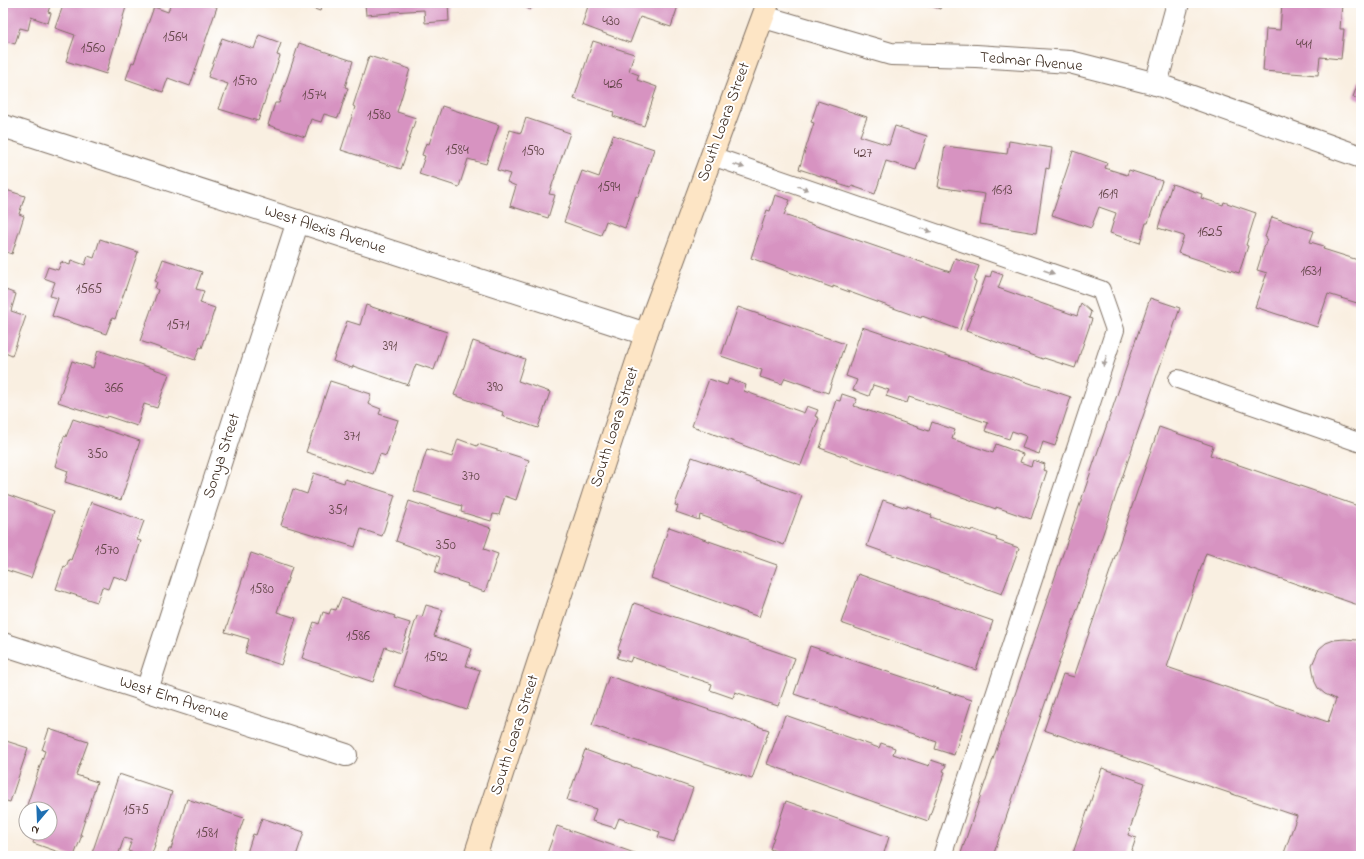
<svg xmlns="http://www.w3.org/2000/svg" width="1364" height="859" font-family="'Indie Flower',sans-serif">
<rect width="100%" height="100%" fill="#fff"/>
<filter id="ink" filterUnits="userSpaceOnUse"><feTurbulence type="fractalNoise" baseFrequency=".025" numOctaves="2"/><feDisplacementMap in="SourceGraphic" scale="8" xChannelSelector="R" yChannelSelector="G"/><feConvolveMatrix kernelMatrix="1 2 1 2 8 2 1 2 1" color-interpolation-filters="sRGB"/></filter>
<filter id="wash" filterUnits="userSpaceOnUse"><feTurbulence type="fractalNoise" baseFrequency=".012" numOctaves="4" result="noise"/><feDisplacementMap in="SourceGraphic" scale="16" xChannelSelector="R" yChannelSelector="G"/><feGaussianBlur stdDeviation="0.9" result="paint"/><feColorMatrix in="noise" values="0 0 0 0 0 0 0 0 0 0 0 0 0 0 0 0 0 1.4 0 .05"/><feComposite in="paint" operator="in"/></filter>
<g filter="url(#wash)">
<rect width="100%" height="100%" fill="#f9efe1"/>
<g id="blocks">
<!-- building -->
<g fill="#d793c1">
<polygon points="3,3 51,3 48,12 51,13 48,23 31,17 28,30 20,28 15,44 3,40"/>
<polygon points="64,3 124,3 123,6 126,7 106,74 66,61 75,35 55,28"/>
<polygon points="171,3 206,3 217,7 190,86 168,78 163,92 126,79 132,62 134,63 154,7 168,12"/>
<polygon points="297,3 323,3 320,11"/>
<polygon points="365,3 448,3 449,21 425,23 424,10 391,12 391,13 366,15"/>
<polygon points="519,3 535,3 530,10"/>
<polygon points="589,3 679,3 671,27 640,17 630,43 582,25"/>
<polygon points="923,3 942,3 940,9"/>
<polygon points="1282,3 1342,4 1340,29 1344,29 1341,59 1320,57 1318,75 1263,71 1266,29 1280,30"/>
<polygon points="259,35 281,43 277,55 280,56 258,121 219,109 228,84 208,77 222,38 254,49"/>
<polygon points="593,41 634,54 629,71 639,75 637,80 657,87 644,126 613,116 614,112 574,99"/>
<polygon points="299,43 353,61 345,87 348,88 338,118 324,114 321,122 311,119 305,137 268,125 275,103 279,103"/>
<polygon points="369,56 410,69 397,112 416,118 405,152 407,152 401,169 341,150 355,107 353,106"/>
<polygon points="1361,75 1361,100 1353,97"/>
<polygon points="818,101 867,117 860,136 889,145 895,126 927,136 916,170 886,161 875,194 852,186 851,188 838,184 839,182 799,169 814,123 811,122"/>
<polygon points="442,106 499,125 486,164 468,159 459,187 419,174 425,156 422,155 426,143 429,144"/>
<polygon points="526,118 570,133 549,194 555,195 548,218 510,206 516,186 507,182 510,174 497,170 510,130 521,133"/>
<polygon points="613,135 654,149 638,197 636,196 625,228 606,221 601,235 564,222 582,171 599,177"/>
<polygon points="1009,141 1052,148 1049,169 1046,168 1036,233 980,224 985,194 938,187 945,146 1007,154"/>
<polygon points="1073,151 1107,163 1105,168 1127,175 1129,170 1162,181 1148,223 1146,223 1140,243 1110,233 1116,213 1099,207 1091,228 1052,215"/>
<polygon points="1172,184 1202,194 1201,198 1223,205 1224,202 1256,213 1246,245 1248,246 1239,273 1178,253 1184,236 1158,228"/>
<polygon points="3,189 25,196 19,214 24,216 12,254 3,251"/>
<polygon points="775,195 790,200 784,215 950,272 955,258 979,266 974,281 976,282 960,330 922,316 921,318 833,286 833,288 751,258 767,210 770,211"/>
<polygon points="1272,217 1314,231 1310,242 1324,246 1323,249 1361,261 1361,289 1357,303 1328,294 1317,327 1255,307 1267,273 1257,270 1267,238 1265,237"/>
<polygon points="100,239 138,252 115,319 112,318 106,334 52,316 58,298 50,296 55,282 44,278 48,267 58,270 61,262 70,265 71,260 85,265 88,256 94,258"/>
<polygon points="163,259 202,272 196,289 204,291 200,303 215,308 202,348 200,347 195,360 140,341 158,290 155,288 157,282 155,281"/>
<polygon points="992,271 1003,275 998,288 1077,316 1081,303 1091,312 1089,318 1092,319 1075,368 1044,358 1043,359 966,331 986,276 990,277"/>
<polygon points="3,289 16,294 11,311 26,316 12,356 3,352"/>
<polygon points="1150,298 1180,308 993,856 960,856"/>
<polygon points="366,305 447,332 434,370 416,364 408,385 353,366 352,368 333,361 347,321 360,325"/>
<polygon points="738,307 845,344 828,393 785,378 782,384 760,377 762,370 721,356"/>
<polygon points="862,327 1071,397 1055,446 1043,442 1039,454 1022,448 1026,436 1012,431 1009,439 985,431 988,423 909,397 907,403 886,396 889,390 873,385 869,396 853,390 857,380 846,376"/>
<polygon points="473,341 525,359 518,381 550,392 538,428 502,416 503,412 454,395"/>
<polygon points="98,350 169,374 157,408 144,404 137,426 107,416 106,418 58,402 72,361 93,368"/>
<polygon points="709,379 727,385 729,379 746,385 744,391 804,413 807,406 818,410 815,416 819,418 801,465 769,454 769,455 692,426"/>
<polygon points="330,381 371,394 368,404 381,409 379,414 398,420 386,456 380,454 373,474 306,452"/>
<polygon points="842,394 857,399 854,406 929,431 932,422 955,430 952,439 993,453 996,444 1023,454 1020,462 1031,466 1033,460 1045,464 1043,470 1047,471 1031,519 996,507 996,509 897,474 896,475 820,448 836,400 840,401"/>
<polygon points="73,419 140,441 121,500 65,482 68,471 55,466 64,436 66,437"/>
<polygon points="1159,427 1213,446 1210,455 1361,507 1361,606 1206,553 1167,667 1328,722 1336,699 1325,694 1318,688 1315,682 1312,665 1319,649 1326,643 1334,640 1345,639 1357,640 1361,629 1361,856 1283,856 1297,816 1044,730 1063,674 1074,677"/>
<polygon points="458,439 477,446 478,444 529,460 516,500 505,496 499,515 493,514 491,521 461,512 462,506 414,491 427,449 452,457"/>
<polygon points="692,457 802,496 784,545 700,515 699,520 676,512 678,506 675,505"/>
<polygon points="314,473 344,483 345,479 395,495 382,536 361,529 355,547 281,525 293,489 307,494"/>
<polygon points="3,493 54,511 31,578 3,569"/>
<polygon points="883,500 907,508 907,506 932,515 931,517 971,531 972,529 997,538 996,540 1019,548 1002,594 867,546"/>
<polygon points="409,501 491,528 484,549 498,554 485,592 467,586 468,584 435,573 440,557 396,541"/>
<polygon points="91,502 144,521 137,540 141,541 128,581 113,576 108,589 102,587 97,602 56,589 64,566 66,567 69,559 71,560"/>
<polygon points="669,527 777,565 759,617 651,578"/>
<polygon points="251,553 292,567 277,612 296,618 281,665 245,653 249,639 225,632"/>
<polygon points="858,574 993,621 976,670 841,623"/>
<polygon points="341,598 395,616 394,618 410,623 400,653 385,647 373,682 302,658 314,622 319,624 323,612 329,614 331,609 336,610"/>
<polygon points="634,603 795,658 778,706 735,692 733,698 710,690 712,684 632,657 630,662 617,658 620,650 618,649"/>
<polygon points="426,605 443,610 434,636 472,649 466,666 480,670 467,710 394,686 417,616 422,617"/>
<polygon points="810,646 972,700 954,755 935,749 937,742 794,694"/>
<polygon points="609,676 769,730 752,779 592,725"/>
<polygon points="785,715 879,748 881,743 895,748 893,754 929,766 931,760 946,765 943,771 945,772 928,821 767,764"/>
<polygon points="49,729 88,742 76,775 97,782 80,835 82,835 74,856 70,856 33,843 36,833 50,833 50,809 26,809 26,825 23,824 25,818 23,817 45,751 42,750"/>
<polygon points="3,740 28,748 10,802 3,800"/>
<polygon points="585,750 693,788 674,842 658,837 660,832 619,818 615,828 592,821 596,809 567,800"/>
<polygon points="1102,768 1145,783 1128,835 1136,838 1130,856 1072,856"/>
<polygon points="119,774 172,792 154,845 155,845 151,856 142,856 128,851 132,840 124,838 118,856 91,856"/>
<polygon points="187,799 244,818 231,856 167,856 169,849 171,849"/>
<polygon points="786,801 889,837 883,856 790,856 770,849"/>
<polygon points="262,818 304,832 296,856 246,856 253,834 256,835"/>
<polygon points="557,826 643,856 546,856"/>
</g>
</g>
</g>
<g filter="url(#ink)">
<use href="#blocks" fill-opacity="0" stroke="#7e6f62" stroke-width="1"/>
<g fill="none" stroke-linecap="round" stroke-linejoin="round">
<defs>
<g id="lane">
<polyline points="712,156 1101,290 1115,330 942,856"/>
<polyline points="1178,379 1361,443"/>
</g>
<g id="street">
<polyline points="764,17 891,54 976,56 1070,62 1156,84 1361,157"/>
<polyline points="1156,84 1178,3"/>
<polyline points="3,126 646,334"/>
<polyline points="3,644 346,755"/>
<polyline points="147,690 298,221"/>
</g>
<polyline id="secondary" points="475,856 646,334 768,3"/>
</defs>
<!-- lane casing -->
<use href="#lane" stroke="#7e6f62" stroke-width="20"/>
<!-- street casing -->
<use href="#street" stroke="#7e6f62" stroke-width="24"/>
<!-- secondary casing -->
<use href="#secondary" stroke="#7e6f62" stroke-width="24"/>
<!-- lane -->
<use href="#lane" stroke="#fff" stroke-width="18"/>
<!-- street -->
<use href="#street" stroke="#fff" stroke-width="22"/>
<!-- secondary -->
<use href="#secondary" stroke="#fde5c5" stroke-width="22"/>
</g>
<!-- one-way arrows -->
<defs><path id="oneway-solid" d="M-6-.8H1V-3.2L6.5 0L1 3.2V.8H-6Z"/></defs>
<g fill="#a79f9a">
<use href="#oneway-solid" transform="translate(739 166) rotate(19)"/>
<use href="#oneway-solid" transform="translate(803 188) rotate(19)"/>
<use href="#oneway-solid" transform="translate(926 230) rotate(19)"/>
<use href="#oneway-solid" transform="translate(1049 272) rotate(19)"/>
<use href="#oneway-solid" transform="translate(1105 361) rotate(108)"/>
</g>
</g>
<g text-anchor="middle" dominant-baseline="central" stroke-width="4" stroke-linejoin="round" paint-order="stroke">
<!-- number labels -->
<g font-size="14" fill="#624447">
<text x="611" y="21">430</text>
<text x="175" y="37">1564</text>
<text x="1304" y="44">441</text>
<text x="93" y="48">1560</text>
<text x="245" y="81">1570</text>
<text x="613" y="84">426</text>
<text x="314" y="95">1574</text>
<text x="379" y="115">1580</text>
<text x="457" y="150">1584</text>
<text x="533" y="151">1590</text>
<text x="863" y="153">427</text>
<text x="609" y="187">1594</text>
<text x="1002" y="190">1613</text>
<text x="1108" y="194">1619</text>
<text x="1210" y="232">1625</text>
<text x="1311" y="271">1631</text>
<text x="89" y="289">1565</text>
<text x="178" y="325">1571</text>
<text x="390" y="346">391</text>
<text x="495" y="387">390</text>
<text x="114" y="388">366</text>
<text x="352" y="436">371</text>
<text x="98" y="454">350</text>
<text x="471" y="476">370</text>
<text x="338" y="510">351</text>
<text x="446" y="545">350</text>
<text x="107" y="550">1570</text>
<text x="262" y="589">1580</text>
<text x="358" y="636">1586</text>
<text x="436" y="657">1592</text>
<text x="136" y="810">1575</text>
<text x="207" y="833">1581</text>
</g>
<!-- street labels -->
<g font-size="16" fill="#3b2a1e" stroke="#fff">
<text transform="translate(1031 62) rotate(5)">Tedmar Avenue</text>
<text transform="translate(724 122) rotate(-70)">South Loara Street</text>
<text transform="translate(325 230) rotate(18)">West Alexis Avenue</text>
<text transform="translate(615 427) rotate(-72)">South Loara Street</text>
<text transform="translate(222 456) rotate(-72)">Sonya Street</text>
<text transform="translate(174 699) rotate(18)">West Elm Avenue</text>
<text transform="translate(515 735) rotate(-72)">South Loara Street</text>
</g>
</g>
<!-- margin -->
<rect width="1364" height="859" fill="none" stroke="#fff" stroke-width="16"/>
<!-- north arrow -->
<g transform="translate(38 821) rotate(199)"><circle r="19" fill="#ffffff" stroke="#b1aaa5"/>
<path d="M0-3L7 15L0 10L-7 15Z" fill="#1f6fb2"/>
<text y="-6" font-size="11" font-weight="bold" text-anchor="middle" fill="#3b2a1e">N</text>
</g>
</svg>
